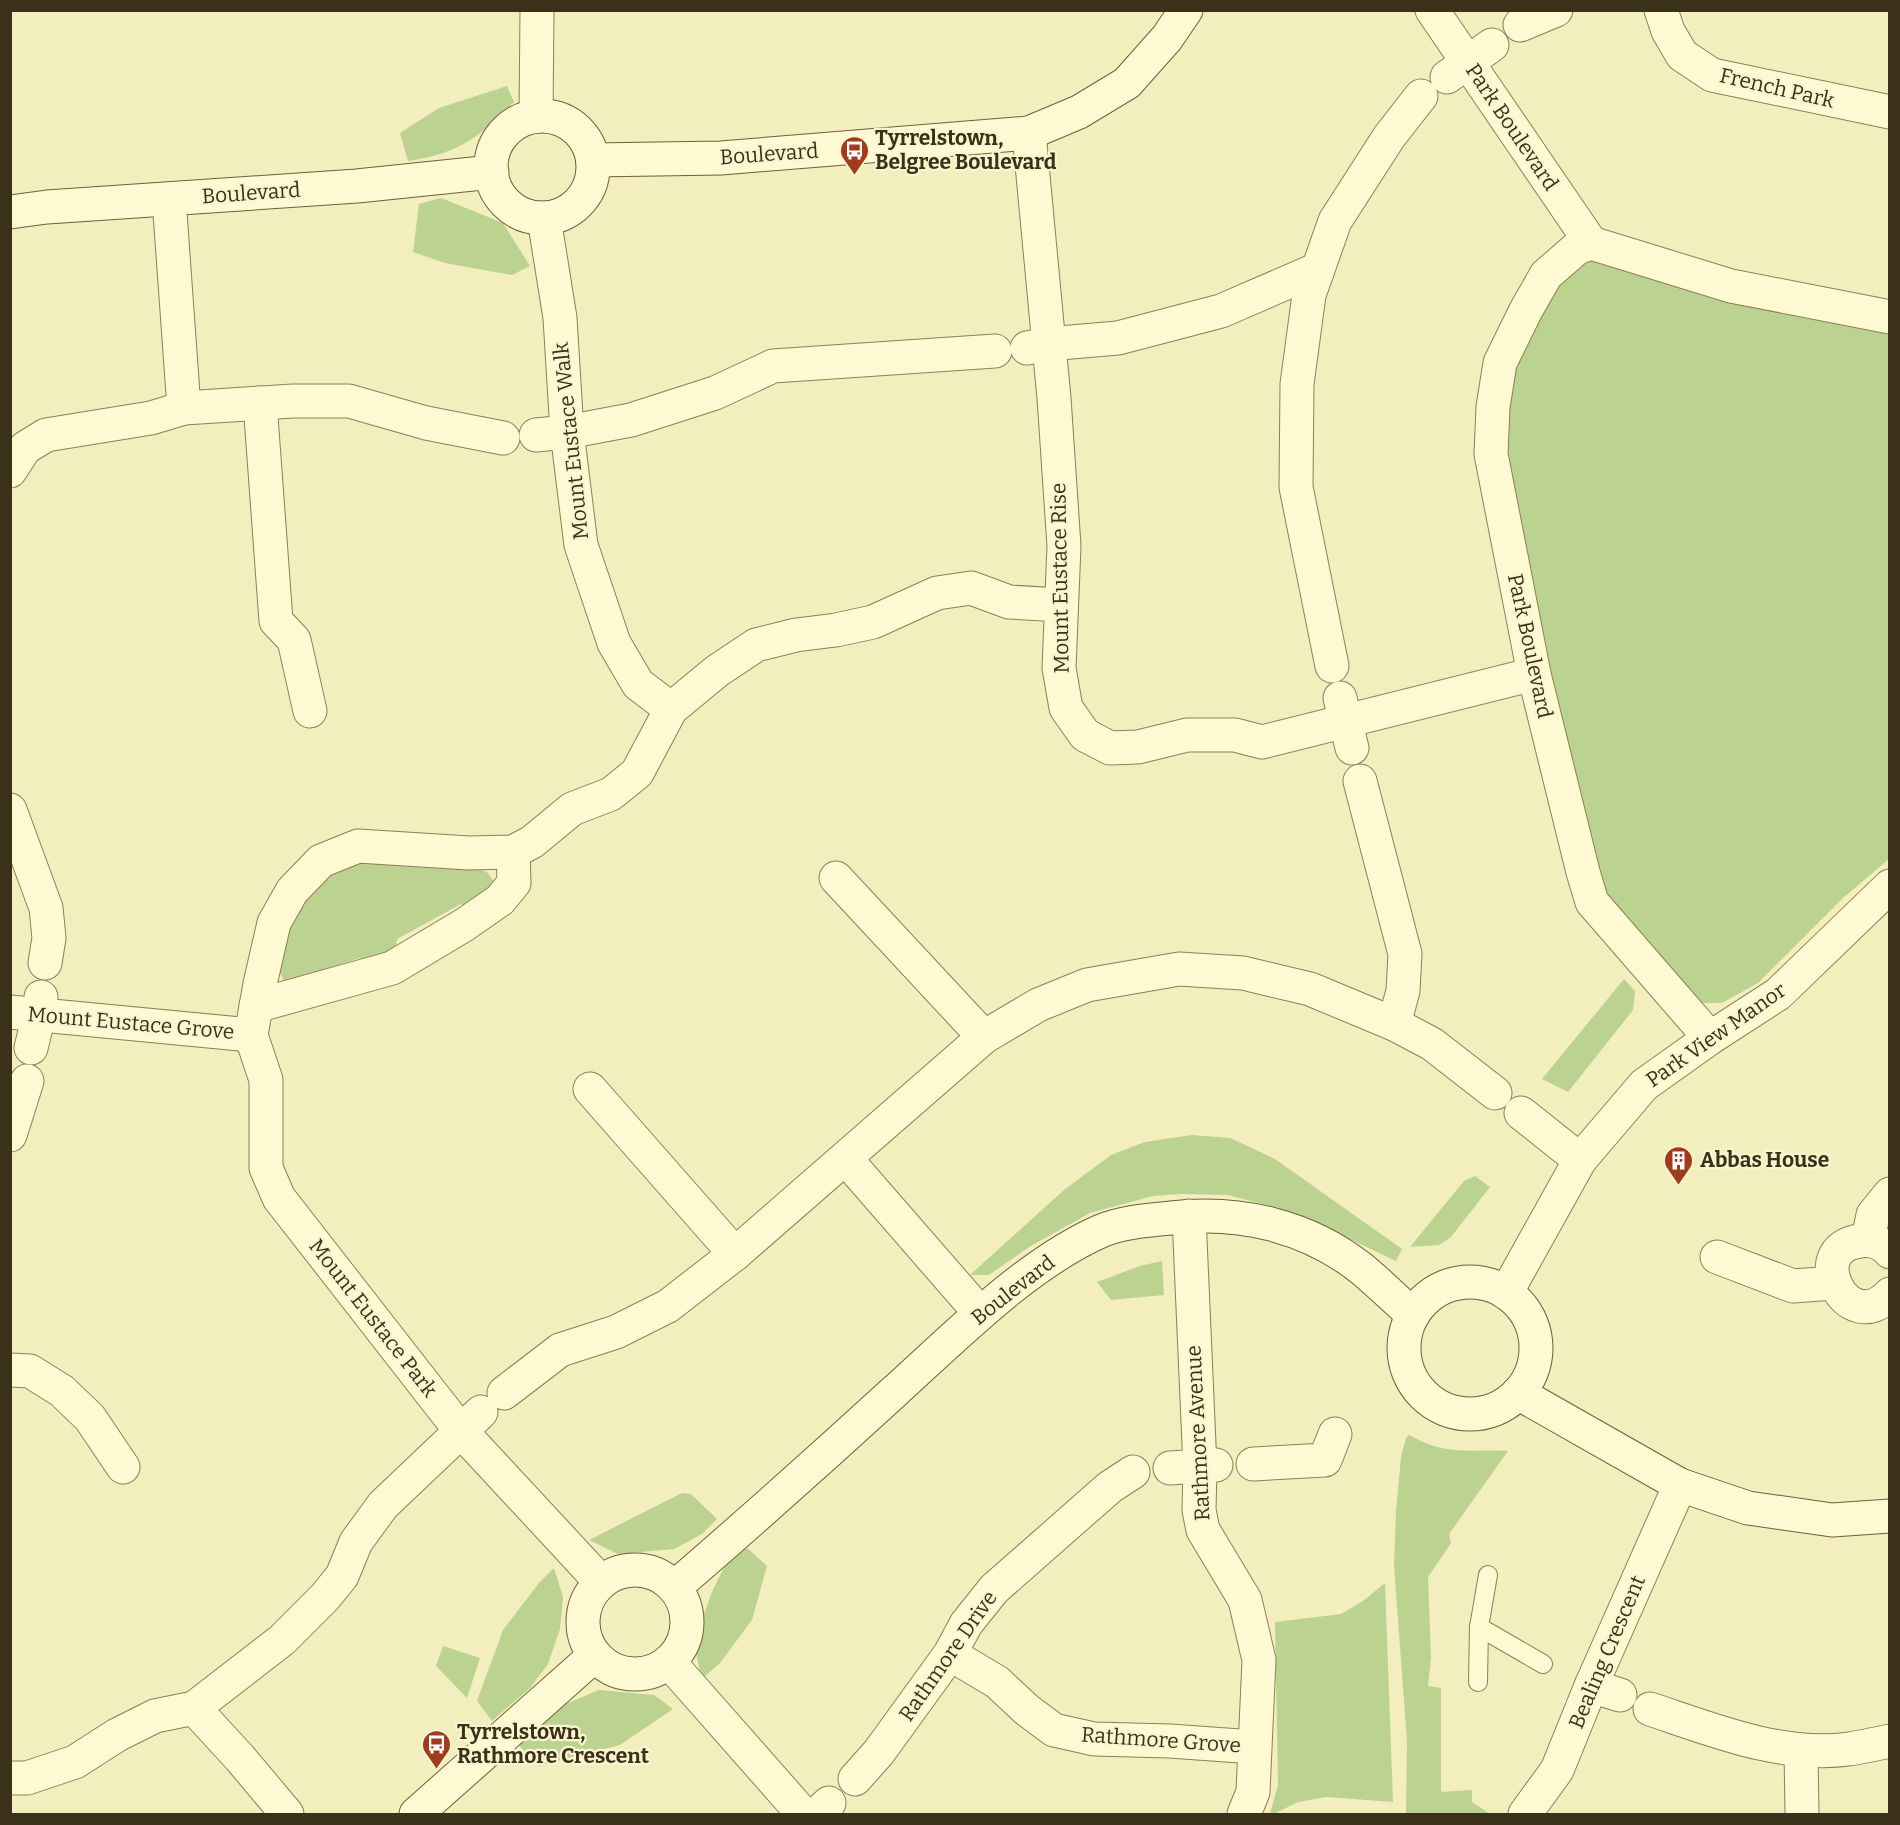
<svg xmlns="http://www.w3.org/2000/svg" width="1900" height="1825" font-family="Bitter,serif">
<rect width="100%" height="100%" fill="#f2eebe"/>
<!-- green -->
<g fill="#bcd291">
<path d="M507,86L514,102C476,139 462,152 408,161L400,133L439,108Z"/>
<polygon points="441,198 503,223 530,266 512,275 445,263 413,252 419,204"/>
<polygon points="1592,260 1889,331 1889,859 1843,898 1758,983 1722,1003 1699,1003 1599,893 1553,701 1502,445 1512,363 1556,282"/>
<polygon points="351,861 475,866 488,873 495,883 470,911 461,904 397,939 395,954 369,967 360,958 285,982 276,967 284,921 319,880"/>
<polygon points="1624,979 1635,991 1633,1010 1568,1092 1542,1079"/>
<polygon points="1192,1135 1230,1138 1275,1159 1402,1249 1396,1261 1314,1222 1275,1207 1227,1195 1180,1194 1153,1196 1090,1213 1029,1247 989,1275 970,1275 1064,1190 1111,1155 1145,1142"/>
<polygon points="1475,1176 1490,1187 1451,1237 1439,1245 1410,1247 1464,1181"/>
<polygon points="1162,1261 1164,1295 1111,1300 1097,1282 1140,1266"/>
<path d="M1409,1435C1446,1456 1468,1449 1508,1451L1449,1534L1451,1543L1428,1577L1431,1658L1428,1686L1441,1688V1792L1472,1790V1802L1490,1814H1406L1407,1741L1394,1566L1396,1512L1401,1457L1406,1438Z"/>
<polygon points="682,1493 691,1494 717,1519 702,1534 674,1549 618,1554 589,1540"/>
<polygon points="747,1548 767,1566 752,1620 720,1663 702,1679 696,1654 701,1622 712,1592 728,1559"/>
<polygon points="554,1568 563,1597 560,1629 548,1664 530,1688 492,1721 477,1701 503,1630 539,1583"/>
<polygon points="1385,1583 1393,1802 1326,1797 1298,1802 1274,1814 1270,1814 1278,1785 1275,1622 1341,1614 1363,1601"/>
<polygon points="443,1646 480,1658 467,1698 436,1666"/>
<polygon points="599,1690 654,1695 673,1709 620,1745 538,1766 518,1744 563,1705"/>
</g>
<g fill="none" stroke-linecap="round" stroke-linejoin="round">
<defs>
<g id="lane">
<polyline points="1479,1627 1543,1664"/>
<polyline points="1478,1682 1479,1627 1488,1575"/>
</g>
<g id="street">
<polyline points="1432,10 1591,243"/>
<polyline points="1661,10 1668,31 1682,55 1712,75 1890,112"/>
<polyline points="1520,25 1556,10"/>
<polyline points="1447,77 1492,45"/>
<polyline points="536,116 537,10"/>
<polyline points="1029,133 1054,398 1064,546 1059,668 1066,708 1085,735 1110,748 1138,747 1187,735 1235,735 1262,742 1534,674"/>
<polyline points="169,199 184,408"/>
<polyline points="544,218 560,318 567,432 581,545 614,643 638,684 671,709"/>
<polyline points="1027,348 1048,344 1118,338 1221,311 1318,269"/>
<polyline points="260,403 276,621 294,640 310,711"/>
<polyline points="536,435 567,432 631,420 715,393 773,366 995,351"/>
<polyline points="10,471 25,448 46,435 151,418 184,408 293,401 349,401 426,423 503,438"/>
<polyline points="1332,666 1296,487 1297,384 1309,295 1335,221 1389,137 1421,96"/>
<polyline points="1340,698 1352,748"/>
<polyline points="1360,781 1405,954 1403,991 1394,1024"/>
<polyline points="10,810 46,908 49,938 45,963"/>
<polyline points="836,878 984,1037"/>
<polyline points="256,1006 392,968 464,925 500,900 514,883 513,852"/>
<polyline points="10,1012 251,1035"/>
<polyline points="1710,1038 1592,902 1583,872 1534,674 1491,454 1493,407 1500,363 1526,310 1546,275 1577,248 1591,243 1731,286 1890,317"/>
<polyline points="31,1048 39,1015 41,997"/>
<polyline points="590,1089 735,1254"/>
<polyline points="1521,1113 1580,1160"/>
<polyline points="10,1135 27,1081"/>
<polyline points="846,1159 980,1313"/>
<polyline points="1189,1216 1200,1467 1199,1510 1203,1530 1245,1600 1259,1660 1253,1792 1244,1814"/>
<polyline points="1868,1240 1873,1215 1890,1194"/>
<path d="M1890,1252C1883,1243 1871,1239 1860,1241C1801,1248 1848,1340 1890,1294"/>
<polyline points="1717,1257 1793,1286 1833,1283"/>
<polyline points="1506,1293 1580,1160 1644,1085 1710,1038 1778,994 1890,886"/>
<polyline points="10,1370 30,1371 62,1391 90,1418 123,1467"/>
<polyline points="504,1393 560,1350 616,1332 668,1306 735,1254 984,1037 1038,1005 1087,985 1179,969 1243,973 1310,989 1394,1024 1432,1044 1495,1093"/>
<polyline points="1253,1464 1325,1460 1335,1434"/>
<polyline points="1170,1468 1216,1465"/>
<polyline points="601,1582 460,1430 279,1198 266,1168 266,1080 251,1035 260,984 274,923 292,891 321,861 358,846 469,853 513,852 532,842 572,809 611,794 637,773 671,709 717,671 756,645 796,635 836,630 873,622 937,593 971,588 1009,602 1061,605"/>
<polyline points="950,1654 997,1682 1027,1710 1054,1730 1094,1739 1170,1741 1254,1747"/>
<polyline points="669,1662 803,1814"/>
<polyline points="1591,1686 1620,1695"/>
<polyline points="194,1708 240,1758 287,1814"/>
<path d="M1650,1709C1713,1730 1781,1758 1849,1749C1862,1747 1876,1744 1890,1741"/>
<polyline points="1801,1750 1802,1814"/>
<polyline points="10,1778 27,1778 75,1762 117,1735 155,1716 194,1708 282,1640 325,1597 342,1576 356,1542 383,1505 481,1412"/>
<polyline points="855,1779 879,1752 950,1654 966,1624 994,1589 1110,1487 1133,1472"/>
<polyline points="817,1814 829,1803"/>
<polyline points="1525,1814 1557,1770 1591,1686 1680,1485"/>
</g>
<g id="secondary">
<circle cx="542" cy="167" r="51"/>
<polyline points="593,160 721,158 1029,133 1079,112 1127,83 1167,38 1186,10"/>
<polyline points="10,212 47,207 357,186 492,172"/>
<circle cx="1470" cy="1348" r="66"/>
<polyline points="1518,1393 1680,1485 1748,1508 1832,1520 1890,1516"/>
<circle cx="635" cy="1622" r="52"/>
<path d="M675,1587C749,1523 822,1458 894,1392C955,1337 1026,1264 1101,1231C1122,1222 1149,1220 1171,1218C1240,1210 1308,1226 1362,1269C1380,1284 1396,1300 1413,1315"/>
<polyline points="416,1814 594,1656"/>
</g>
</defs>
<!-- lane casing -->
<use href="#lane" stroke="#8d7f55" stroke-width="20"/>
<!-- street casing -->
<use href="#street" stroke="#8d7f55" stroke-width="35"/>
<!-- secondary casing -->
<use href="#secondary" stroke="#6f5f38" stroke-width="35"/>
<!-- lane -->
<use href="#lane" stroke="#fcf9d3" stroke-width="18"/>
<!-- street -->
<use href="#street" stroke="#fcf9d3" stroke-width="33"/>
<!-- secondary -->
<use href="#secondary" stroke="#fcf9d3" stroke-width="33"/>
</g>
<!-- icons -->
<defs>
<symbol id="bus-pin" viewBox="-11 -11 22 30"><path d="M0 17L-7.5 6A9.5 9.5 0 1 1 7.5 6Z" fill="#a23a1e" stroke="#f9f6cf"/><path d="M-5-6H5V4H4V6H2V4H-2V6H-4V4H-5ZM-3.5-4V0h7V-4ZM-3.5 1.2v1.5H-2V1.2ZM2 1.2v1.5H3.5V1.2Z" fill="#fff"/></symbol>
<symbol id="building-pin" viewBox="-11 -11 22 30"><path d="M0 17L-7.5 6A9.5 9.5 0 1 1 7.5 6Z" fill="#a23a1e" stroke="#f9f6cf"/><path d="M-4-6H4V6H1V3H-1V6H-4ZM-2.5-4.3h1.7v1.8h-1.7ZM.8-4.3h1.7v1.8H.8ZM-2.5-1h1.7V.8h-1.7ZM.8-1h1.7V.8H.8Z" fill="#fff"/></symbol>
</defs>
<g fill-rule="evenodd">
<use href="#bus-pin" x="838" y="134" width="33" height="45"/>
<use href="#building-pin" x="1662" y="1144" width="33" height="45"/>
<use href="#bus-pin" x="420" y="1728" width="33" height="45"/>
</g>
<g text-anchor="middle" dominant-baseline="central" stroke-width="4.5" stroke-linejoin="round" paint-order="stroke">
<!-- street labels -->
<g font-size="21" fill="#3b311b" stroke="#f9f6cf">
<text transform="translate(1777 88) rotate(13)">French Park</text>
<text transform="translate(1512 127) rotate(56)">Park Boulevard</text>
<text transform="translate(769 154) rotate(-4)">Boulevard</text>
<text transform="translate(251 193) rotate(-4)">Boulevard</text>
<text transform="translate(571 441) rotate(-96)">Mount Eustace Walk</text>
<text transform="translate(1060 578) rotate(-91)">Mount Eustace Rise</text>
<text transform="translate(1530 646) rotate(78)">Park Boulevard</text>
<text transform="translate(131 1023) rotate(5)">Mount Eustace Grove</text>
<text transform="translate(1716 1035) rotate(-35)">Park View Manor</text>
<text transform="translate(1013 1290) rotate(-38)">Boulevard</text>
<text transform="translate(373 1318) rotate(52)">Mount Eustace Park</text>
<text transform="translate(1198 1433) rotate(-93)">Rathmore Avenue</text>
<text transform="translate(1607 1652) rotate(-67)">Bealing Crescent</text>
<text transform="translate(948 1656) rotate(-55)">Rathmore Drive</text>
<text transform="translate(1161 1740) rotate(4)">Rathmore Grove</text>
</g>
<!-- poi labels -->
<g font-size="21" font-weight="bold" fill="#3b311b" stroke="#f9f6cf" text-anchor="start">
<text x="875" y="138">Tyrrelstown,<tspan x="875" dy="24">Belgree Boulevard</tspan></text>
<text x="1700" y="1160">Abbas House</text>
<text x="457" y="1732">Tyrrelstown,<tspan x="457" dy="24">Rathmore Crescent</tspan></text>
</g>
</g>
<!-- border -->
<rect width="1900" height="1825" fill="none" stroke="#3b311b" stroke-width="24"/>
</svg>
